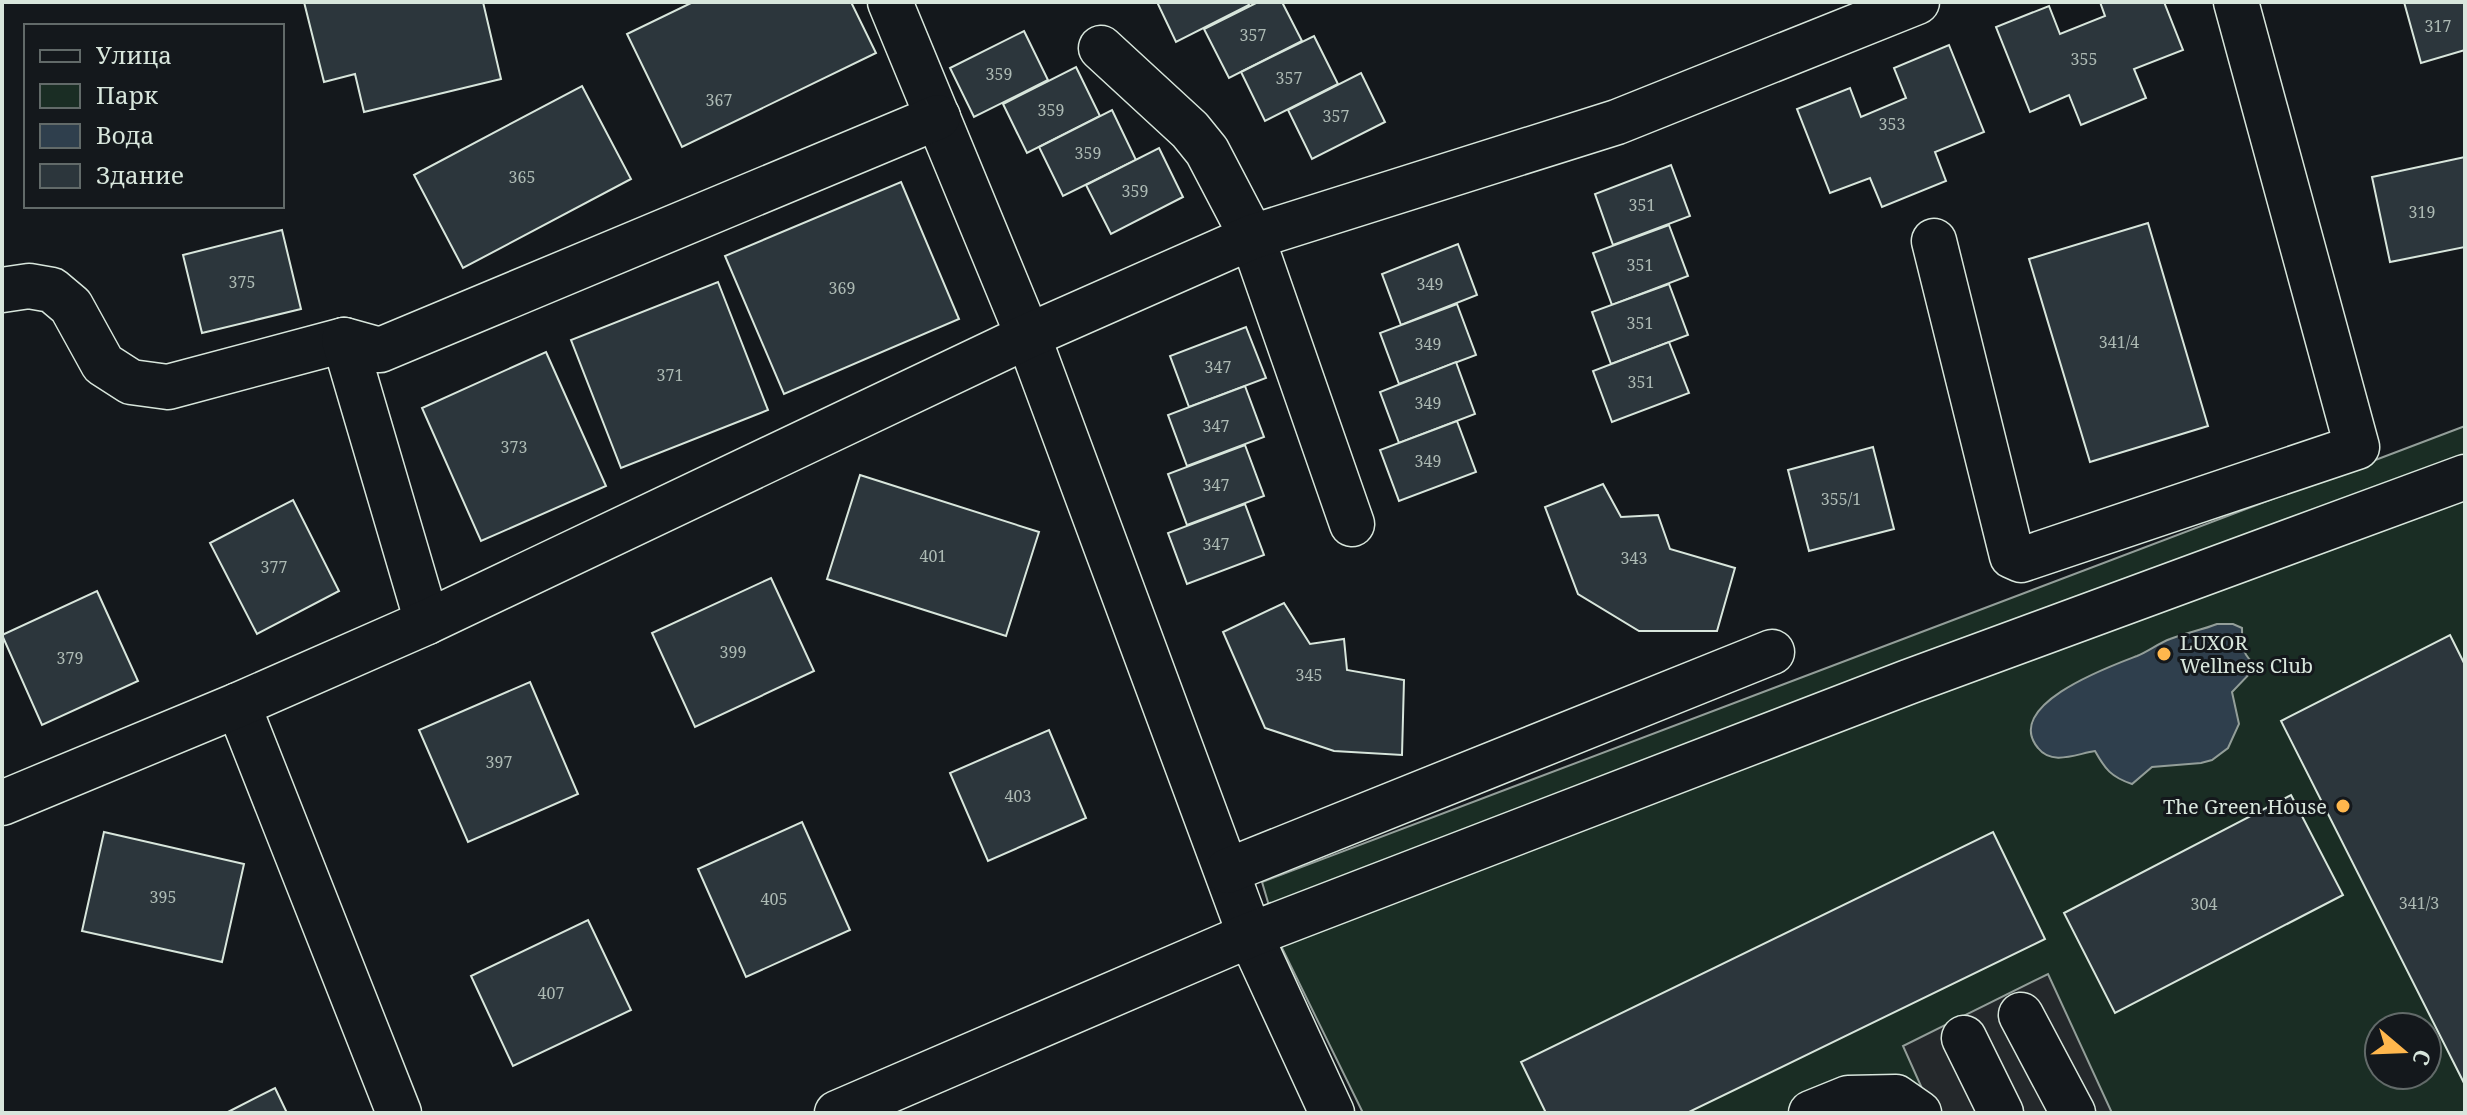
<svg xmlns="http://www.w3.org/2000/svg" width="2467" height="1115" font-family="'Noto Serif',serif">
<rect width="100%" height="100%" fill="#14181c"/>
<!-- green -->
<path fill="#1a2d24" stroke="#939e99" stroke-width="2" fill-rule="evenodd" d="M2465,426V1113H1363L1281,946L1262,882ZM2379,1027H2427V1075H2379Z"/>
<!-- parking -->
<polygon fill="#24282b" stroke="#939e99" stroke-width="2" points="2048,974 2112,1113 1933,1113 1903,1046"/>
<!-- water -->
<path fill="#2f3f4d" stroke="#939e99" stroke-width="2" d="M2217,624H2233L2242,628C2242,647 2242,655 2257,666L2232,692L2239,724L2228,748L2212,760L2201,763L2152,767L2132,784C2111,777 2105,769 2095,751C2076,754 2052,766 2038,748C2002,705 2111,666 2137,656C2149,651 2159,643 2170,639C2185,633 2202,630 2217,624Z"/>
<!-- building -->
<g fill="#2c363c" stroke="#d8e6dc" stroke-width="2">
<polygon points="304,2 483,2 501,79 364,112 355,74 324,82"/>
<polygon points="693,2 851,2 876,53 682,147 627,34"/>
<polygon points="1157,2 1248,2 1249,5 1176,42"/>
<polygon points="1258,2 1282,2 1302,41 1229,78 1204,29"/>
<polygon points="2100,2 2164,2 2183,50 2134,69 2146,98 2081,125 2069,95 2030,112 1996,27 2049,6 2060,34 2105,16"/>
<polygon points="2404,2 2465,2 2465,50 2421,63"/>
<polygon points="1024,31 1048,80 974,117 950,68"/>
<polygon points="1314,36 1338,84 1265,121 1241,72"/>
<polygon points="1949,45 1984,132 1935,152 1946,181 1882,207 1870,178 1830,193 1797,109 1850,88 1861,117 1906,98 1894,68"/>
<polygon points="1076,67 1100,116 1027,153 1003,104"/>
<polygon points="1361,73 1385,122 1312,159 1288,110"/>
<polygon points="582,86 631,179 463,268 414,175"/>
<polygon points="1112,110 1136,160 1063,196 1039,147"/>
<polygon points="1159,148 1183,197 1111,234 1086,185"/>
<polygon points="2465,157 2465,247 2390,262 2372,177"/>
<polygon points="1671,165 1690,216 1613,245 1595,194"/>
<polygon points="901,182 959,319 784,394 725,256"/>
<polygon points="2148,223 2208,426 2090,462 2029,259"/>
<polygon points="1669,225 1688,276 1612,305 1593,253"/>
<polygon points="282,230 301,309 202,333 183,255"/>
<polygon points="1458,244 1477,295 1401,325 1382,274"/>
<polygon points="718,282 768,410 621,468 571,340"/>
<polygon points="1669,284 1688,335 1611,364 1592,312"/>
<polygon points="1457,304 1476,355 1399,384 1380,333"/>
<polygon points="1246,327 1266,378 1189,407 1170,356"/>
<polygon points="1669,342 1689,393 1612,422 1593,371"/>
<polygon points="546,352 606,486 481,541 422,408"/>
<polygon points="1456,362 1475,414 1399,443 1380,392"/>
<polygon points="1245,386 1264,437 1187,466 1168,415"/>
<polygon points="1457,421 1476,472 1399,501 1380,450"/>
<polygon points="1245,445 1264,496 1187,525 1168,474"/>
<polygon points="1873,447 1894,529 1809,551 1788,470"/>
<polygon points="860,475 1039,532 1006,636 827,579"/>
<polygon points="1603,484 1621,517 1658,515 1670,549 1735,568 1717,631 1639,631 1578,594 1545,507"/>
<polygon points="293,500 339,591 257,634 210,543"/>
<polygon points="1245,504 1264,555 1187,584 1168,533"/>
<polygon points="771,578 814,671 695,727 652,633"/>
<polygon points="97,591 138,681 42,725 2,635"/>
<polygon points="1284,603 1310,644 1344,639 1347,670 1404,680 1402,755 1334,751 1265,728 1223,632"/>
<polygon points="2450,635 2465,665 2465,1085 2281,721"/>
<polygon points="530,682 578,794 468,842 419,730"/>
<polygon points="1049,730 1086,818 988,861 950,773"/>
<polygon points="2291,795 2343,895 2115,1013 2064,913"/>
<polygon points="802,822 850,930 746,977 698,869"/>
<polygon points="104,832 244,864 222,962 82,931"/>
<polygon points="1993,832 2045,939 1687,1113 1546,1113 1521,1062"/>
<polygon points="588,920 631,1010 513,1066 471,976"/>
<polygon points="275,1088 287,1113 226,1113"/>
</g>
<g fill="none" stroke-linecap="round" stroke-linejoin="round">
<defs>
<g id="minor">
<polyline points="890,2 1028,336 1250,935 1332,1113"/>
<polyline points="1101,48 1190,130 1207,151 1252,237 1352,524"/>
<polyline points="1934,241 2012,556 2021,560 2357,447 2236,2"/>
<polyline points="2,290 29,286 52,290 71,306 103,364 131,382 168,387 344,340"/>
<polyline points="427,622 344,340 380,350 938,117"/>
<polyline points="238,705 399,1113"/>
<polyline points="2,803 238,705 427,622 1028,336 1252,237 1617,122 1917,2"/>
<polyline points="1227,871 1772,652"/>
<polyline points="2021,1015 2073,1113"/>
<polyline points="1964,1038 2001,1113"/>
<polyline points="837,1113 1250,935 1908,682 2465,477"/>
<polyline points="1811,1113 1848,1098 1896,1097 1919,1113"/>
</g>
</defs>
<!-- minor casing -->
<use href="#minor" stroke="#d8e6dc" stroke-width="47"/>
<!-- minor -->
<use href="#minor" stroke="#14181c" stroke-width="44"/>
</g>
<!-- markers -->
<g fill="#ffb74d" stroke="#14181c" stroke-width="3">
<circle cx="2164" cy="654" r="8"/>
<circle cx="2343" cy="806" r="8"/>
</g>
<g text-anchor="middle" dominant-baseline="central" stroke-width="6" stroke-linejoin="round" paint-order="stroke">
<!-- number labels -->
<g font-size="16" fill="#adbab4">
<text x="2438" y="26">317</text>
<text x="1253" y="35">357</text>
<text x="2084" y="59">355</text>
<text x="999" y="74">359</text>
<text x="1289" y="78">357</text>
<text x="719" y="100">367</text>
<text x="1051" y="110">359</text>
<text x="1336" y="116">357</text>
<text x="1892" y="124">353</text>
<text x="1088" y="153">359</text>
<text x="522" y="177">365</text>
<text x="1135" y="191">359</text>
<text x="1642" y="205">351</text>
<text x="2422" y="212">319</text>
<text x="1640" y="265">351</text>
<text x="242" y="282">375</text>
<text x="1430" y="284">349</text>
<text x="842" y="288">369</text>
<text x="1640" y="323">351</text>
<text x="2119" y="342">341/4</text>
<text x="1428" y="344">349</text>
<text x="1218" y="367">347</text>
<text x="670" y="375">371</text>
<text x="1641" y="382">351</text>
<text x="1428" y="403">349</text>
<text x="1216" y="426">347</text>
<text x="514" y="447">373</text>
<text x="1428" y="461">349</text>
<text x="1216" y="485">347</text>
<text x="1841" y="499">355/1</text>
<text x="1216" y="544">347</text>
<text x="933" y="556">401</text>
<text x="1634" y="558">343</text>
<text x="274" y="567">377</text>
<text x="733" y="652">399</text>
<text x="70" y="658">379</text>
<text x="1309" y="675">345</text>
<text x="499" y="762">397</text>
<text x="1018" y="796">403</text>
<text x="163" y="897">395</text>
<text x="774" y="899">405</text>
<text x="2419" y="903">341/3</text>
<text x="2204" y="904">304</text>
<text x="551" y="993">407</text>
</g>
<!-- poi labels -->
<g font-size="20" fill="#d8e6dc" stroke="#14181c" text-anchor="start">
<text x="2180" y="642">LUXOR<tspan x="2180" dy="23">Wellness Club</tspan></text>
<text x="2327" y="806" text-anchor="end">The Green House</text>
</g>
</g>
<!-- border -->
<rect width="2467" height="1115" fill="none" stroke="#d8e6dc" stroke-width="8"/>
<!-- legend -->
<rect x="24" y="24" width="260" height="184" fill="#14181c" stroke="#626a69" stroke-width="2"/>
<rect x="40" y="50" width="40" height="12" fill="#14181c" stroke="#626a69" stroke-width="2"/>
<text x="96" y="64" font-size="24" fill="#d8e6dc">Улица</text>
<rect x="40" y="84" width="40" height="24" fill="#1a2d24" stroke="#626a69" stroke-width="2"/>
<text x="96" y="104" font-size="24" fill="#d8e6dc">Парк</text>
<rect x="40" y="124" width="40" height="24" fill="#2f3f4d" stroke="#626a69" stroke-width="2"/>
<text x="96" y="144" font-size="24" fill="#d8e6dc">Вода</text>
<rect x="40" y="164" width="40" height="24" fill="#2c363c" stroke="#626a69" stroke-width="2"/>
<text x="96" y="184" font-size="24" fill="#d8e6dc">Здание</text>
<!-- north arrow -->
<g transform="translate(2403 1051) rotate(109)"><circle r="38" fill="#14181c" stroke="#626a69" stroke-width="2"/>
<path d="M0-6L14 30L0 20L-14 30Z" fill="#ffb74d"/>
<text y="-12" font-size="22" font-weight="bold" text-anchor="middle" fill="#d8e6dc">С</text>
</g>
</svg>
